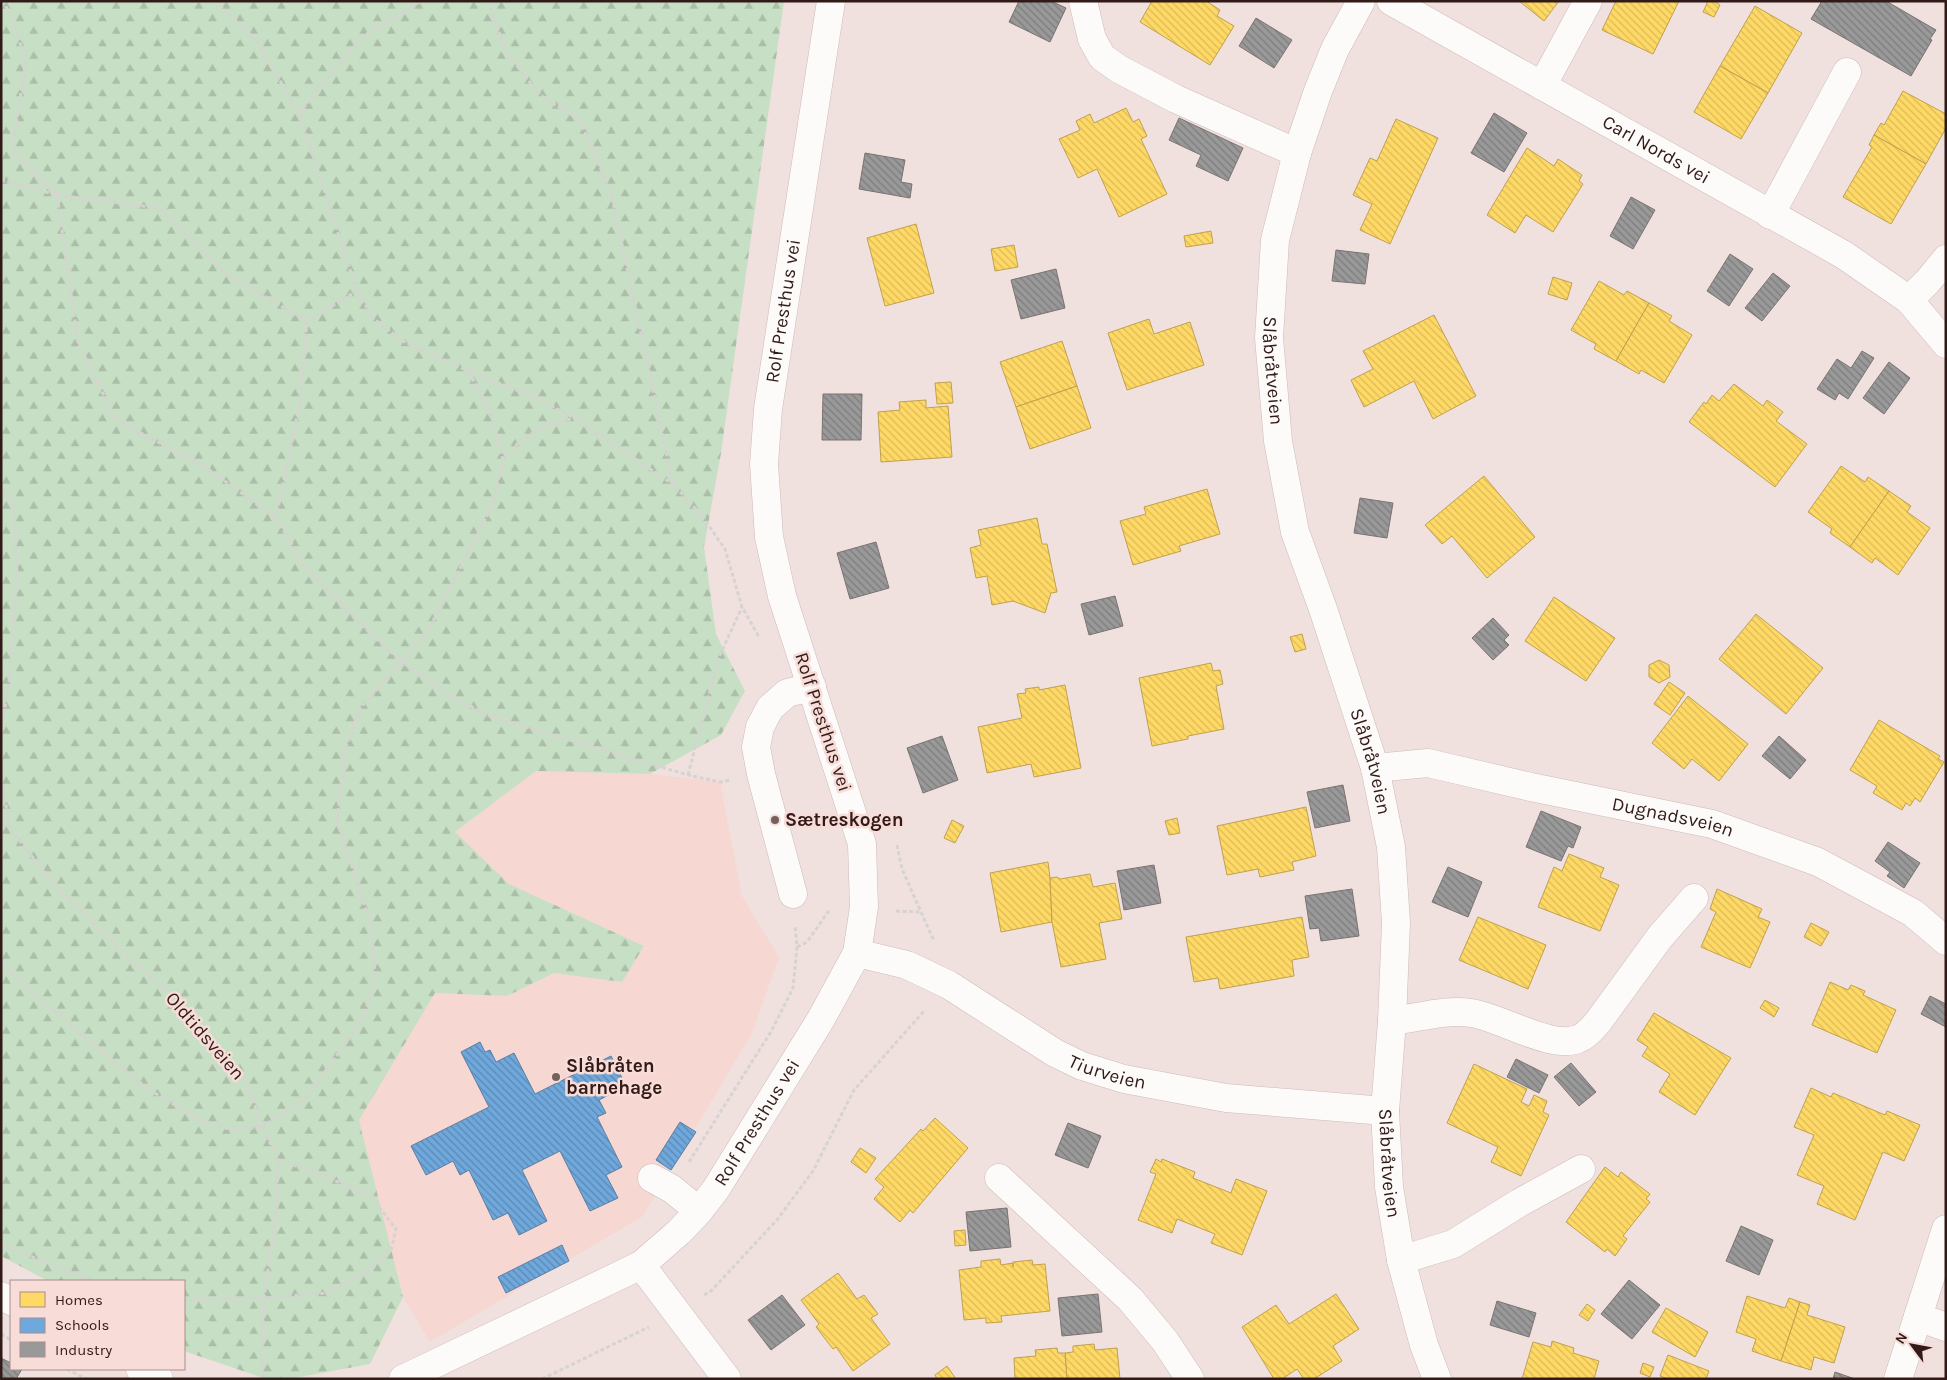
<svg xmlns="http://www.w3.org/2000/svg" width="1947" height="1380" font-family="Karla,sans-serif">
<defs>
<pattern id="forest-firs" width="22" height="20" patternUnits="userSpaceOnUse" patternTransform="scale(1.25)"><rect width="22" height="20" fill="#c7dfc4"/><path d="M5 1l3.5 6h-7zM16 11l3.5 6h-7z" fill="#abbfa8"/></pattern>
<pattern id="homes-back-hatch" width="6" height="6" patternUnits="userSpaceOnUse" patternTransform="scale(1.25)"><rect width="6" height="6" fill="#ffd966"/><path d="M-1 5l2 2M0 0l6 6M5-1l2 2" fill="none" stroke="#dbba58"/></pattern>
<pattern id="schools-back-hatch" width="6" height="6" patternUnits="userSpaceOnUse" patternTransform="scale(1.25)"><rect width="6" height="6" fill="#6fa8dc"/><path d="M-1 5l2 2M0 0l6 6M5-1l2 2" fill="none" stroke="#5c88b1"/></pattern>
<pattern id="industry-back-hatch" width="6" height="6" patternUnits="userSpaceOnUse" patternTransform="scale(1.25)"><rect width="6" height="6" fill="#999"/><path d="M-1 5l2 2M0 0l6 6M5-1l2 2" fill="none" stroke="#7d7c7c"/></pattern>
</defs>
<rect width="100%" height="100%" fill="#f0e1df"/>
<!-- built -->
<polygon fill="#f6d7d2" points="536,771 650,774 720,782 742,896 779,957 752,1033 643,1216 430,1342 403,1297 359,1120 435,993 507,996 554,973 621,982 644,946 509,884 454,833"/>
<!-- forest -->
<polygon fill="url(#forest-firs)" points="1,1 784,1 721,453 704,547 716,634 745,691 721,735 650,774 536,771 455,832 509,884 644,946 622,982 554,973 507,996 435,993 359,1120 403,1297 370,1364 289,1379 266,1379 184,1351 184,1281 48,1281 1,1256"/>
<!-- homes -->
<g fill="url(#homes-back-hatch)" stroke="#c1a04e">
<polygon points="1152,1 1206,1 1220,10 1217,16 1234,26 1210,65 1140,22"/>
<polygon points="1519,1 1559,1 1544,21"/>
<polygon points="1616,1 1679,1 1653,54 1602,30"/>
<polygon points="1708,1 1714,1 1720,5 1714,17 1703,12"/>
<polygon points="1755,6 1802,33 1768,93 1720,66"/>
<polygon points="1720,66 1768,93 1741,139 1694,112"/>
<polygon points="1903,91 1946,114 1946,128 1926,164 1874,135 1881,123 1884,125"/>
<polygon points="1126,108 1133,122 1139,119 1147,136 1141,139 1167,194 1119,217 1097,169 1078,178 1059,139 1080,130 1076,121 1090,114 1094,123"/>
<polygon points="1396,119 1438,138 1390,244 1360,230 1372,204 1353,195 1370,158 1377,161"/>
<polygon points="1874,135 1926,164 1891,224 1843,197 1872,147 1869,145"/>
<polygon points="1527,148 1554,166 1558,159 1582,175 1579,181 1583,184 1553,232 1526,215 1515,233 1487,215"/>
<polygon points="916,224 934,293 885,306 867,238"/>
<polygon points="1211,231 1213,243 1186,247 1184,236"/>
<polygon points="1014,245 1018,267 995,271 991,249"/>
<polygon points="1553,277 1572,283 1567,300 1548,294"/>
<polygon points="1599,281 1624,295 1627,291 1649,303 1616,361 1594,349 1596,344 1571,330"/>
<polygon points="1649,303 1672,316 1669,321 1692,335 1664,383 1641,370 1639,374 1616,361"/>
<polygon points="1434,315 1476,396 1433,419 1414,381 1364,407 1351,380 1373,369 1363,351"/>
<polygon points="1149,319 1154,334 1190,322 1204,365 1127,390 1108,333"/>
<polygon points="1062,341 1077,386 1016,407 1000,362"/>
<polygon points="951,382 953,403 937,404 935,383"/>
<polygon points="1734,384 1763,406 1767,400 1783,412 1776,421 1807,444 1775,487 1689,422 1704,402 1706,404 1712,395 1719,401"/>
<polygon points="1077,386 1091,428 1030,449 1016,407"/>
<polygon points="926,400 926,408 948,406 952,457 881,462 878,412 900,410 899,402"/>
<polygon points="1841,466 1865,482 1868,477 1889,491 1850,547 1830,533 1832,529 1808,512"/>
<polygon points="1484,476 1535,537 1487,578 1452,536 1442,544 1425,525"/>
<polygon points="1207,489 1220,534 1179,546 1181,551 1133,565 1120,521 1146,514 1144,507"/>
<polygon points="1889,491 1911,506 1907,512 1930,528 1898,575 1875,558 1872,563 1850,547"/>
<polygon points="1037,518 1042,544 1047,544 1057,592 1051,593 1045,613 1013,601 992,605 987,576 976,578 970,548 981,545 978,530"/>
<polygon points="1554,597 1615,638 1586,681 1525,641"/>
<polygon points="1756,614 1823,668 1786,714 1719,659"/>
<polygon points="1302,634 1306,649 1295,652 1290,637"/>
<polygon points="1659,660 1669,665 1670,677 1659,683 1649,677 1649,665"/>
<polygon points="1211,663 1213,671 1220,670 1223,684 1216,686 1224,729 1188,736 1188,739 1152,746 1139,678"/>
<polygon points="1669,682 1685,693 1670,715 1654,704"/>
<polygon points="1065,685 1081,768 1034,777 1031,764 987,773 978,727 1022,718 1017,694 1026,693 1025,689 1039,687 1039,690"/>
<polygon points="1688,696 1748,744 1719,781 1692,759 1684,769 1652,743"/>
<polygon points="1879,720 1940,756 1938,759 1944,762 1920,802 1915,798 1910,806 1906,803 1902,810 1873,793 1877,786 1850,770"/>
<polygon points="1306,807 1316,856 1292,862 1294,870 1260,877 1258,869 1227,875 1217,826"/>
<polygon points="1177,818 1180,833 1169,835 1165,821"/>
<polygon points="952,820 964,826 955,843 944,838"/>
<polygon points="1569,854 1604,868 1600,877 1619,885 1600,931 1538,907 1554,867 1562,871"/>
<polygon points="1048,862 1050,878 1052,922 1001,932 990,873"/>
<polygon points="1090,874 1093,887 1115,883 1122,919 1099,923 1106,959 1061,967 1052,922 1050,878 1057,877 1060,879"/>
<polygon points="1717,889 1762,909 1758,917 1770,922 1750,968 1701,947 1716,912 1710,909"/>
<polygon points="1302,917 1309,957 1292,960 1294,976 1220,989 1218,978 1194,982 1186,937"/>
<polygon points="1478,917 1546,945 1528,989 1459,960"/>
<polygon points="1811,923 1829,932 1821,946 1804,937"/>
<polygon points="1830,982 1848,990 1851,985 1865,991 1863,995 1896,1010 1877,1053 1812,1025"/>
<polygon points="1765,1000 1779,1008 1774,1017 1760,1008"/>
<polygon points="1654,1013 1731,1058 1695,1115 1659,1092 1670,1074 1642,1056 1648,1047 1637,1040"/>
<polygon points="1474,1064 1527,1089 1521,1102 1529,1106 1534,1095 1547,1101 1543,1112 1549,1115 1521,1176 1491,1162 1498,1147 1447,1123"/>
<polygon points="1811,1088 1831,1097 1833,1093 1885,1115 1887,1111 1920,1125 1904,1161 1883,1152 1855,1220 1817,1204 1824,1186 1797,1175 1814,1135 1794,1127"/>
<polygon points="935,1118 968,1148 913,1213 910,1210 900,1222 874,1199 884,1187 875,1179 921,1129 923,1131"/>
<polygon points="860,1148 876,1158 866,1173 851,1162"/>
<polygon points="1156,1159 1161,1162 1162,1159 1195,1172 1193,1178 1231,1193 1236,1179 1267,1191 1242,1255 1211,1243 1215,1234 1177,1219 1172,1233 1138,1220 1156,1174 1150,1172"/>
<polygon points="1605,1167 1618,1177 1621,1172 1650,1194 1646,1199 1650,1202 1623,1236 1627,1239 1615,1256 1607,1249 1605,1252 1566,1222"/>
<polygon points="965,1230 966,1245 955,1246 954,1231"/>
<polygon points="1000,1259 1001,1265 1013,1263 1013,1267 1013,1262 1032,1260 1033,1265 1045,1264 1050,1311 1001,1316 1002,1322 986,1323 986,1318 964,1320 959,1270 981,1267 981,1261"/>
<polygon points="838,1273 857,1299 864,1295 878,1314 871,1318 890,1344 853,1371 836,1347 833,1349 816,1327 819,1324 801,1300"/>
<polygon points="1336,1294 1359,1329 1333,1346 1342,1361 1314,1379 1304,1379 1297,1369 1282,1379 1274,1379 1242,1327 1276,1305 1289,1324"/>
<polygon points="1747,1296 1785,1308 1789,1298 1800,1302 1781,1361 1752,1351 1756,1339 1736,1332"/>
<polygon points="1800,1302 1810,1305 1807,1315 1845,1327 1834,1363 1814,1357 1811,1370 1781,1361"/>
<polygon points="1587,1304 1595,1310 1588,1321 1579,1315"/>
<polygon points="1666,1308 1708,1332 1695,1357 1652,1332"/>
<polygon points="1552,1341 1574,1348 1573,1353 1599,1361 1594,1379 1522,1379 1533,1342 1551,1347"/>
<polygon points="1094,1344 1095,1350 1117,1348 1120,1379 1067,1379 1065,1353 1073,1352 1073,1346"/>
<polygon points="1057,1348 1058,1353 1065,1353 1067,1379 1015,1379 1014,1358 1036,1356 1035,1350"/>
<polygon points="1668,1355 1709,1371 1706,1379 1668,1379 1660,1376"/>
<polygon points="1643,1363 1654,1367 1650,1377 1640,1373"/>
<polygon points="947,1366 956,1379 937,1379 935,1375"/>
</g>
<!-- schools -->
<g fill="url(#schools-back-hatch)" stroke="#5c7da1">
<polygon points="480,1042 485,1052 490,1050 496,1062 514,1053 535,1094 611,1056 626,1086 599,1100 606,1113 597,1117 622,1167 606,1175 618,1198 590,1211 560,1151 522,1170 547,1221 519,1235 508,1213 493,1220 469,1170 460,1175 453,1161 426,1175 411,1146 489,1107 461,1052"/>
<polygon points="680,1122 696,1132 671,1170 656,1160"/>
<polygon points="562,1245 569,1261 506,1293 498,1277"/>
</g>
<!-- industry -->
<g fill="url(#industry-back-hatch)" stroke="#7a7372">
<polygon points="1019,1 1051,1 1066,8 1050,42 1009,22"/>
<polygon points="1822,1 1886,1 1936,30 1930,39 1932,40 1911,76 1811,19"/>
<polygon points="1256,18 1292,40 1274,68 1239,46"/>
<polygon points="1494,113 1527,133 1504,172 1471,153"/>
<polygon points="1179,118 1243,148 1228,181 1196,166 1201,155 1169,140"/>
<polygon points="865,153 905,160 901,182 912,184 910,198 859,189"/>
<polygon points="1631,197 1655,210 1633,249 1610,236"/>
<polygon points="1336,250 1369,254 1365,284 1332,281"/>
<polygon points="1730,254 1753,269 1729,306 1707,291"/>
<polygon points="1056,269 1065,308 1021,319 1011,280"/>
<polygon points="1773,273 1790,286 1762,321 1745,308"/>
<polygon points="1862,351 1874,358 1848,399 1839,393 1835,400 1817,389 1837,359 1851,368"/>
<polygon points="1889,362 1910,378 1884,414 1863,398"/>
<polygon points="823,394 862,394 861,440 822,440"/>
<polygon points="1360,498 1393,503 1387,538 1354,533"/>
<polygon points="876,542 889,588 850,599 837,553"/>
<polygon points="1115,596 1123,626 1089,635 1081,604"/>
<polygon points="1493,618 1509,635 1504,640 1509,645 1493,660 1472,638"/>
<polygon points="942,736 958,780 923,793 907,748"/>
<polygon points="1779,736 1806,760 1790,779 1762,756"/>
<polygon points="1343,785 1350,821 1315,828 1307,792"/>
<polygon points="1541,811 1581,827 1573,848 1568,846 1561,861 1526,847"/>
<polygon points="1888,842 1920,863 1904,888 1887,876 1890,872 1875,861"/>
<polygon points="1154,865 1161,903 1124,910 1117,871"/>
<polygon points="1448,867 1482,882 1468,917 1432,902"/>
<polygon points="1352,889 1359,936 1321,941 1319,928 1310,929 1305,896"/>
<polygon points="1930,996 1946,1004 1946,1027 1921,1014"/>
<polygon points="1516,1059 1548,1075 1539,1093 1507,1077"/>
<polygon points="1571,1063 1596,1092 1579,1106 1554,1077"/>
<polygon points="1068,1123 1101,1136 1088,1168 1055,1155"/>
<polygon points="1007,1208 1011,1247 970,1251 966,1212"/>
<polygon points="1741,1226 1773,1240 1759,1275 1726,1261"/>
<polygon points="1629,1280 1660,1305 1632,1339 1601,1314"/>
<polygon points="1098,1294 1102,1332 1062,1336 1058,1298"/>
<polygon points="782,1295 805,1325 771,1350 748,1320"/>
<polygon points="1497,1301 1536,1313 1529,1337 1490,1325"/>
<polygon points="1,1358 11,1363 11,1369 22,1369 16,1379 1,1379"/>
<polygon points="1835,1372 1855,1379 1833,1379"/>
</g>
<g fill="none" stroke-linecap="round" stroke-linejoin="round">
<defs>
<g id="minor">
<polyline points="1083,1 1092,39 1102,57 1119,69 1176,99 1297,153"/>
<path id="s1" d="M1361,1L1335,49L1318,91L1297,153L1275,240L1269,338L1278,441L1295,532L1323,609L1375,768L1391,847L1396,923L1392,1021L1385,1111L1389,1187L1401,1260L1424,1345L1437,1379"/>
<path id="s2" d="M1391,1L1844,255L1909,300L1946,344"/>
<polyline points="1542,86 1588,1"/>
<polyline points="1770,215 1847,72"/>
<polyline points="1909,300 1928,281 1946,259"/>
<path id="s3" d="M1375,768L1428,763L1531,787L1712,824L1818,862L1913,913L1946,941"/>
<polyline points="793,894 761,774 756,747 760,727 770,708 787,693 812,687"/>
<path id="s4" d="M857,953L907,965L949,985L1055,1053L1082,1066L1124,1079L1226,1098L1385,1111"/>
<path d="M1392,1021C1418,1018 1445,1009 1471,1013C1500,1017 1552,1050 1578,1039C1586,1036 1593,1028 1598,1022L1660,937L1694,898"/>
<polyline points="652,1178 672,1189 699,1211"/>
<polyline points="999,1178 1130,1299 1165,1341 1190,1379"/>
<polyline points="1401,1260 1453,1244 1519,1203 1581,1169"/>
<polyline points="641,1265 727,1379"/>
<polyline points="1,1296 11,1301"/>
<polyline points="1918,1317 1946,1327"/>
<polyline points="140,1369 159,1379"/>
<path id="s5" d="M403,1379L641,1265L679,1232L699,1211L716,1189L821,1019L857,953L864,907L862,844L782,596L769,537L764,464L768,409L831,1"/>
<polyline points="1898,1379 1946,1229"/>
</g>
</defs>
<!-- minor casing -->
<use href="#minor" stroke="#cdbab8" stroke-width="29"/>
<!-- path -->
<g stroke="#d7d3d2" stroke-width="3" stroke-dasharray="4 2.5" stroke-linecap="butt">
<polyline points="2,1 10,13 26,61 12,150 57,195 78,343 116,420 204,466 276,518 305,566 373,636 402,662 453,698 490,716 539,731 688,775 720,782 730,780"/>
<polyline points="215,1 256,40 299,113 357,291 374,319 403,341 468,371 537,398 574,418 674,485 702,516 725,549 742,607 759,637"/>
<polyline points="488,1 506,52 540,95 580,120 611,193 673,484"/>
<polyline points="299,113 362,37 421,1"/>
<polyline points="1,180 57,195 158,208 226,274 307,321 357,291"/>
<polyline points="469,372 491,413 503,460"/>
<polyline points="1,487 14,507 17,573 9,684 1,730"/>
<polyline points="276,518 300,402 307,321"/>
<polyline points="688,775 719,657 742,607"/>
<polyline points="1,779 10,828 51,881 130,959 183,1006 247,1083 262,1127 278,1159 277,1208 264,1298 262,1370 265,1379"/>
<polyline points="897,845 902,869 934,941"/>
<polyline points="896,911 921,912"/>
<polyline points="797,947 807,942 828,912 831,910"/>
<polyline points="1,963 31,992 148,1089 202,1121 232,1130 262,1127 306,1098 364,1017 375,978 372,928 337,821 346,747 360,708 402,662 430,627 492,506 503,460 519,442 540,428 574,418"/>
<polyline points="689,1162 772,1030 793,988 797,947 795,925"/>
<polyline points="1,1245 95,1281"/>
<polyline points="704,1295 711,1291 777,1220 813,1171 854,1090 925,1010"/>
<polyline points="184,1300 264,1298 326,1293 367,1272 391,1251 396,1229 373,1199 341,1183 278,1159"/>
<polyline points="1,1334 11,1340"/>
<polyline points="67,1369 86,1379"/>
<polyline points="542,1379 649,1327"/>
</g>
<!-- minor -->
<use href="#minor" stroke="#fdfafa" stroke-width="28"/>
</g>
<!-- markers -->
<g fill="#74605d" stroke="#f7dcd8" stroke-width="2">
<circle cx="775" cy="820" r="5"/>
<circle cx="556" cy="1077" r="5"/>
</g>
<g text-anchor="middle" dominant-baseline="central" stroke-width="5" stroke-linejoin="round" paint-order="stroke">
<!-- street labels -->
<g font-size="19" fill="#311a17" stroke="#f7dcd8">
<text stroke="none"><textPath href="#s2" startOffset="304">Carl Nords vei</textPath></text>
<text stroke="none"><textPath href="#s5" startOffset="1304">Rolf Presthus vei</textPath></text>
<text stroke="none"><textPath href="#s1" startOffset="386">Slåbråtveien</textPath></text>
<text transform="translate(823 722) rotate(72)">Rolf Presthus vei</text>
<text stroke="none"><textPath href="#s1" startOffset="791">Slåbråtveien</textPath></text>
<text stroke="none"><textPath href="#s3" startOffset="304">Dugnadsveien</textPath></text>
<text transform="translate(205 1036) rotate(49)">Oldtidsveien</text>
<text stroke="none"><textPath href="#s4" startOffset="280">Tiurveien</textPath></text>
<text stroke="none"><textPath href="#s5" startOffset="449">Rolf Presthus vei</textPath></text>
<text stroke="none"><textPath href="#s1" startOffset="1196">Slåbråtveien</textPath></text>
</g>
<!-- poi labels -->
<g font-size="19" font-weight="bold" fill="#311a17" stroke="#f7dcd8" text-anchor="start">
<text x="785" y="820">Sætreskogen</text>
<text x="566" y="1066">Slåbråten<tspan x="566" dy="22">barnehage</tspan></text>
</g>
</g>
<!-- border -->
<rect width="1947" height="1380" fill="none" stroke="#311a17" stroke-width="5"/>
<!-- legend -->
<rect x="10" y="1280" width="175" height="90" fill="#f7dcd8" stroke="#a88e8b"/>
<rect x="20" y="1292" width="25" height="15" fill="#ffd966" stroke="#a88e8b"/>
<text x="55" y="1305" font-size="15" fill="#311a17">Homes</text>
<rect x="20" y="1318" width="25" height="15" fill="#6fa8dc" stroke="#a88e8b"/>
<text x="55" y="1330" font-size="15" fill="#311a17">Schools</text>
<rect x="20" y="1342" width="25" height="15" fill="#999999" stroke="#a88e8b"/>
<text x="55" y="1355" font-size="15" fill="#311a17">Industry</text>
<!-- north arrow -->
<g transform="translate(1912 1345) rotate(302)" stroke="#f7dcd8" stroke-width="4" paint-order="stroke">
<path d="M0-4L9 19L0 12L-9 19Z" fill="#311a17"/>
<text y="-8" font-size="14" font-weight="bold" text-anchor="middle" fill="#311a17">N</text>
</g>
</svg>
